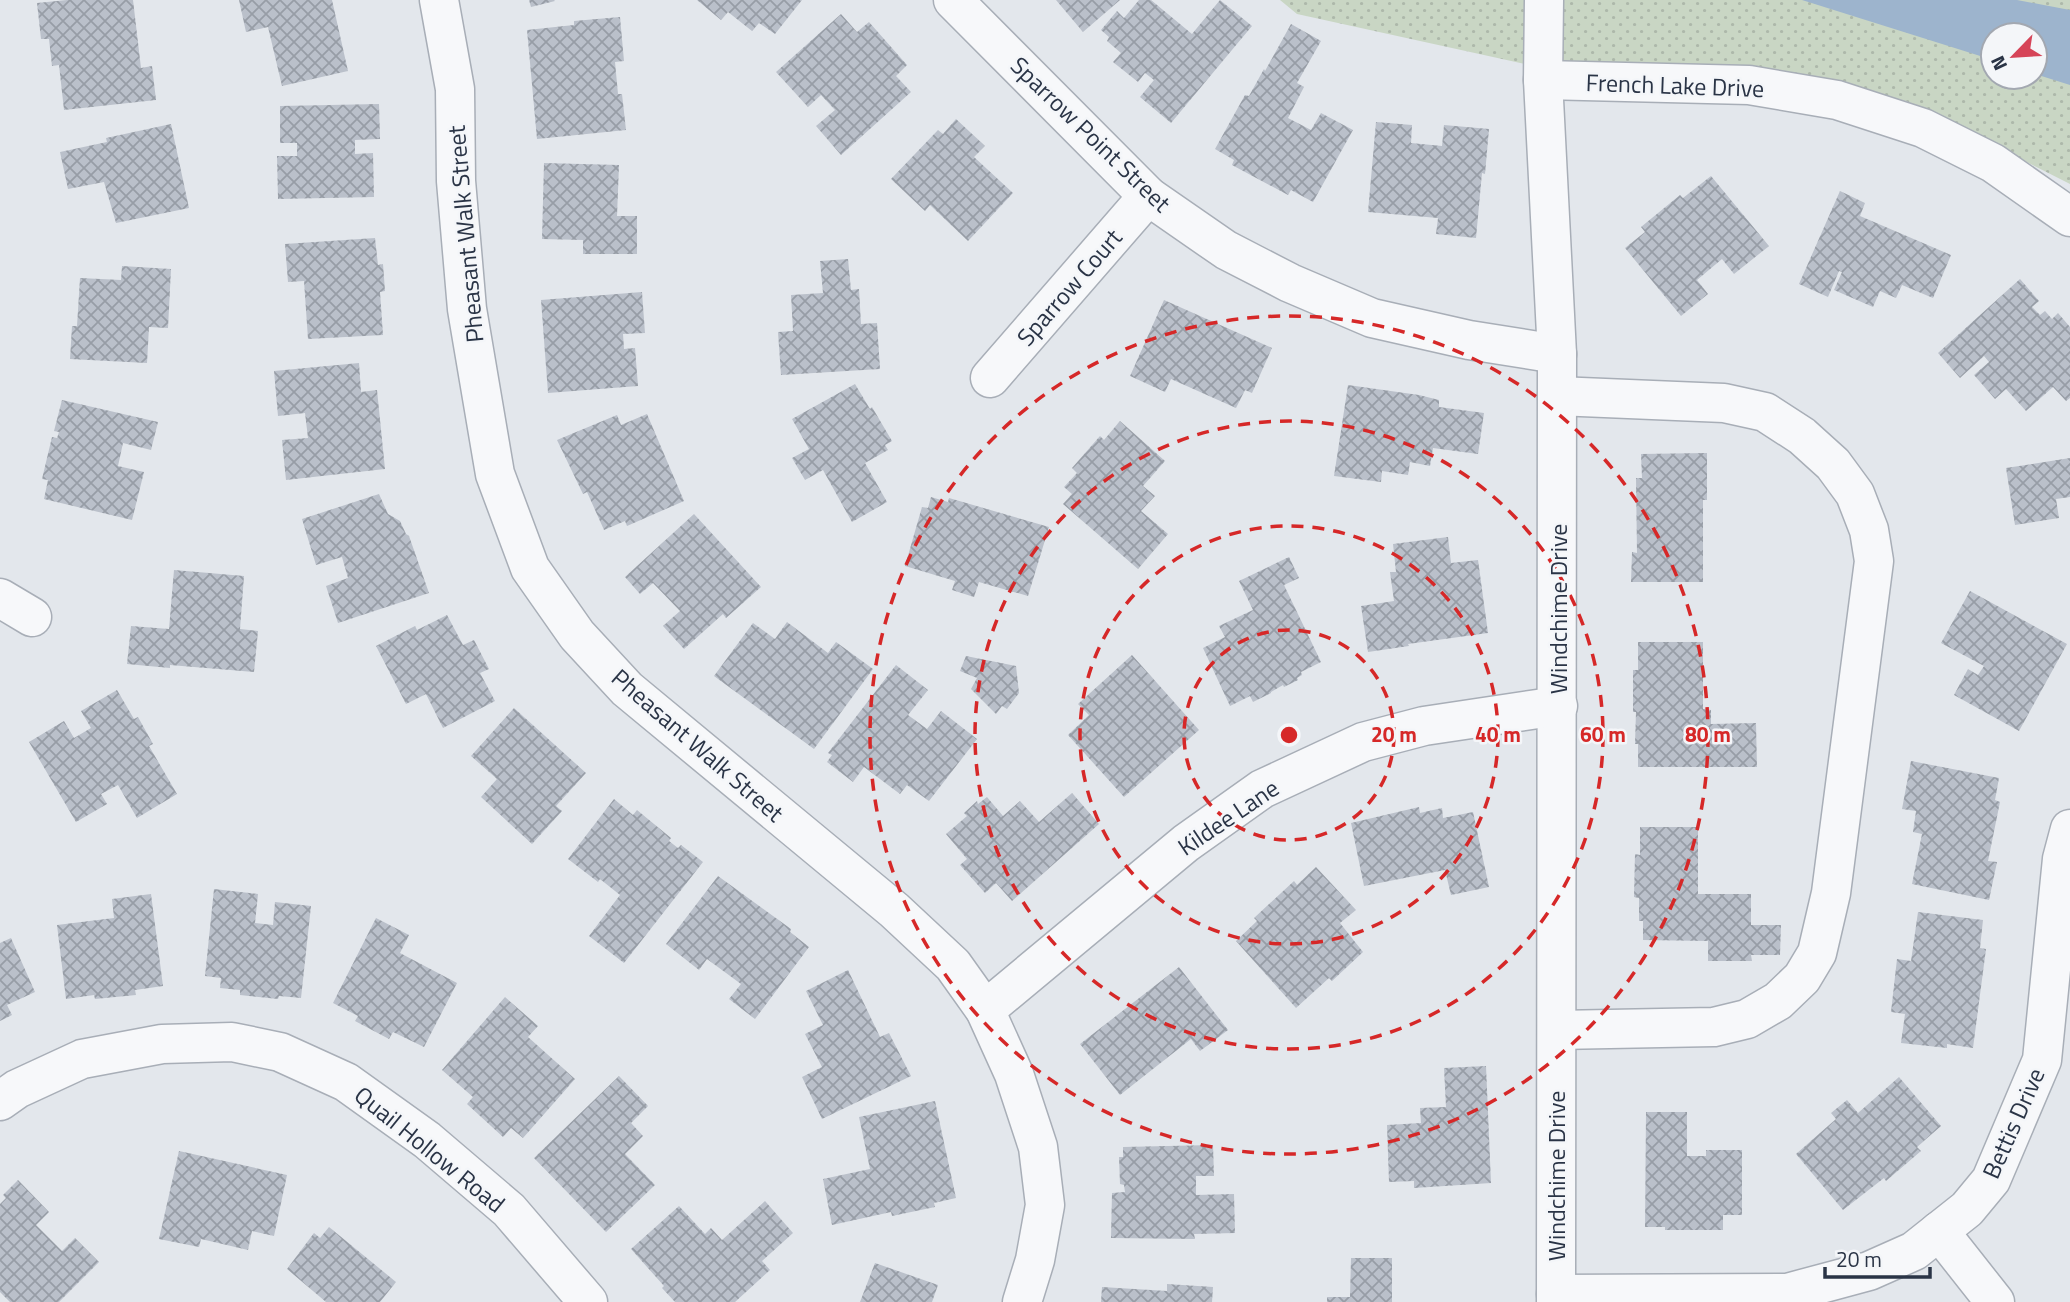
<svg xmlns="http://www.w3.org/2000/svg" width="2070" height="1302" font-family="'Titillium Web',sans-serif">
<defs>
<pattern id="grass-dots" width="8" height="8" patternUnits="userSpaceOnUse" patternTransform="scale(1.75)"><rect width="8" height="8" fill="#c9d6c4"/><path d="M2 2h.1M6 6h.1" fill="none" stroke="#adb8aa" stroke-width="1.8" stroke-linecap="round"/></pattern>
<pattern id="building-cross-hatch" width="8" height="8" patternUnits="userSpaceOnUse" patternTransform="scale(1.75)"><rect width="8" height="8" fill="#bac0ca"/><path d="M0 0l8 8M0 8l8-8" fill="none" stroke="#979da6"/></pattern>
</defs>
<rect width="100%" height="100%" fill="#e3e7ec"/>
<!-- grass -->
<path fill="url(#grass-dots)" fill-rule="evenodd" d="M1280,0H2070V184L1906,101L1607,82L1297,14ZM1993,35H2035V77H1993Z"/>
<!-- water -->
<polygon fill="#9db4cd" points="1802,0 2017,0 2070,10 2070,85 2035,74 2035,35 1993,35 1993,60"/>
<!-- building -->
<g fill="url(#building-cross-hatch)">
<polygon points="67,0 133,0 141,68 152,66 156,100 64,110 59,65 52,66 49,39 41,39 37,3"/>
<polygon points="239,0 332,0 348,71 282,86 268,27 246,32"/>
<polygon points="529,0 554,0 555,1 531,7"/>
<polygon points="697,0 802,0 775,34 759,23 752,31 728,12 721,20"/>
<polygon points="1056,0 1120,0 1083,32"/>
<polygon points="1139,0 1151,0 1192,34 1220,0 1252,26 1171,123 1140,97 1154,80 1145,73 1138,82 1113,62 1121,53 1107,41 1109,37 1101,30 1117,11 1124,18"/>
<polygon points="841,14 857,32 869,22 907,65 896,76 911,92 841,155 816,126 835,110 821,95 808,107 776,72"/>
<polygon points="620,17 624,61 615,62 618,94 622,94 626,130 537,139 527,30 574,25 574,21"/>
<polygon points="1291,24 1321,41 1297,83 1304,87 1288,118 1311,130 1321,113 1353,130 1313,202 1291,190 1288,195 1232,165 1234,160 1215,149 1245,95 1249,96 1264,69 1265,71"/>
<polygon points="379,104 380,139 355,140 355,154 373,153 374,197 278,199 277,156 297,156 297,143 280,143 280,106"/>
<polygon points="956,119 985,146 974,157 1013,193 968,241 930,205 925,211 891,179 938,130 943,134"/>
<polygon points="1376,122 1412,125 1411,143 1442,146 1444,125 1489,129 1485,174 1482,173 1476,238 1436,234 1438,218 1368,212"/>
<polygon points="171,124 189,208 116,223 104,182 68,189 60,152 107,142 106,138"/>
<polygon points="544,163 619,165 617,216 637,216 637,254 583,254 583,240 542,239"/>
<polygon points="1711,176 1769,246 1734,274 1722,259 1697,280 1708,294 1681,316 1625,248 1645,232 1641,227 1680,195 1683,198"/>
<polygon points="1840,191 1865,203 1860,216 1951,255 1933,298 1902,285 1896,298 1880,291 1873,307 1834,290 1842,272 1839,271 1828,297 1799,284"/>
<polygon points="375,238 378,265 383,264 385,291 380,292 383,335 308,339 304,281 288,282 285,244"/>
<polygon points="848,259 851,290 859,289 861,324 877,323 880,369 781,375 778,332 793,331 791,295 823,293 820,261"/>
<polygon points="122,266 171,269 168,328 149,327 147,363 70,359 72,326 77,326 80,278 121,280"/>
<polygon points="2020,279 2039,301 2032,307 2040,315 2045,311 2052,319 2058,313 2070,327 2070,398 2066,401 2053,387 2026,411 2006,389 1995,399 1974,375 1989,362 1984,356 1960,378 1938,353"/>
<polygon points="642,292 645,333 623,334 624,349 635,348 638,386 548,393 541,300"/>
<polygon points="1164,300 1272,348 1252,393 1245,390 1236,408 1171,379 1165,392 1130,376"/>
<polygon points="359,363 361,392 377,390 385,469 286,480 282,440 308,438 305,413 278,416 274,371"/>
<polygon points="855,384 870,409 872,407 892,441 885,445 888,450 865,463 887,502 852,522 823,470 805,480 792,458 809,449 792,419"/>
<polygon points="1348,385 1419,395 1439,400 1439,407 1484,413 1478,454 1433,448 1430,466 1410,462 1408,475 1382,471 1381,482 1334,476"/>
<polygon points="62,400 158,422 151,450 123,443 118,466 144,472 132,520 44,499 48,480 42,479 52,437 57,438 59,432 54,431"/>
<polygon points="647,414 684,501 627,526 625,521 604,530 587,492 583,494 557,440 617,415 621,425"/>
<polygon points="1120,421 1165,461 1143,486 1155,496 1141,511 1168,534 1138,569 1063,504 1072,494 1064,487 1077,473 1072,468 1100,436 1104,440"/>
<polygon points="1707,453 1707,500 1703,500 1703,582 1631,582 1632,552 1637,553 1636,478 1642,478 1641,454"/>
<polygon points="2070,458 2070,497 2056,499 2059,518 2015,525 2006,468"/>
<polygon points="379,494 388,514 400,521 406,534 409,536 429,593 338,623 326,586 348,578 342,557 316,565 302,519"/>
<polygon points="931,497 948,502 949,498 1049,527 1028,596 979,582 974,597 952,590 955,581 905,566 922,507 928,508"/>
<polygon points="694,514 761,587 726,618 723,614 684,649 663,626 680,611 653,583 640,594 625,577"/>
<polygon points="1448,537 1451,563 1478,560 1488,633 1408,644 1409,646 1368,652 1361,606 1394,601 1390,572 1396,572 1393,544"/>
<polygon points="1289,557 1299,578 1284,585 1321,662 1301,672 1302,675 1297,678 1298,680 1284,687 1283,685 1271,692 1271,693 1253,702 1250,696 1230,706 1203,648 1225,637 1219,626 1253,610 1239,581"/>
<polygon points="174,570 244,576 240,629 258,631 254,672 170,665 170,668 127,664 131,626 169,629"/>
<polygon points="1970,591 2067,644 2019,731 1954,695 1968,669 1978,675 1984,666 1941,643"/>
<polygon points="447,615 463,645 474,640 489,669 480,673 495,701 443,728 426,694 406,704 376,646 415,626 417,630"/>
<polygon points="787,622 828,653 836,642 873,669 814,749 714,676 753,623 775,639"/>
<polygon points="1638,642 1703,642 1703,709 1711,710 1711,724 1756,723 1757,767 1638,767 1638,744 1635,744 1636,712 1633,712 1633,670 1638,670"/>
<polygon points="1132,655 1199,730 1124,797 1068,735 1089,715 1078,704"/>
<polygon points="966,656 1016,666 1019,693 1007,709 1002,706 996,714 971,689 977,678 960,671"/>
<polygon points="896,665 928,690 908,715 927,729 941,711 977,739 929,801 907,785 900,794 864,767 853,782 827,762 832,755 828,753"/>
<polygon points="117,690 134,719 138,717 153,744 149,746 177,794 137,818 118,785 101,794 107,804 76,822 29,742 64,721 74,738 91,728 81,711"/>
<polygon points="514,708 586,773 556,806 562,811 532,844 481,797 497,779 471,756"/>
<polygon points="1911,761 1999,778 1995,800 2000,802 1988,861 1997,862 1989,900 1912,884 1922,834 1913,832 1916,811 1902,809"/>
<polygon points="1072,793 1099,824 1012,901 996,883 985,893 960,865 967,859 946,834 967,816 964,813 977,801 978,804 987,797 1003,816 1020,801 1039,822"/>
<polygon points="614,799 633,815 637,810 671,838 669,841 678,848 681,845 703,862 624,963 589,936 620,895 600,879 598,882 568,859"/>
<polygon points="1419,807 1420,813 1442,808 1443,818 1473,812 1489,887 1451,895 1445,870 1364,886 1351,823"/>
<polygon points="1640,827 1698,827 1698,894 1751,894 1751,925 1781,925 1780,955 1751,955 1752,961 1708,961 1708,941 1643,940 1643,921 1639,921 1639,898 1634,897 1635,854 1640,855"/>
<polygon points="1316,867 1356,910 1340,923 1363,952 1332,981 1329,978 1296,1008 1236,941 1257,921 1254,918 1294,881 1297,885"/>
<polygon points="718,876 791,929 790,932 809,947 755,1019 729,999 741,984 707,959 699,970 666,944"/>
<polygon points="214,889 258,894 255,923 273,925 275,902 311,906 301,998 279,996 278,999 240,995 240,990 220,988 221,978 205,976"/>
<polygon points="151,894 163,986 135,990 136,995 95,999 94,995 66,999 57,925 114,918 112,899"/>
<polygon points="1918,912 1983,920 1980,948 1986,949 1973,1048 1947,1044 1947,1048 1901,1043 1905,1014 1891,1012 1897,959 1911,961"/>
<polygon points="376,918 409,935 400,953 457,983 424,1047 393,1032 389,1039 355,1021 358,1016 333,1003"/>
<polygon points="11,938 35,992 7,1005 12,1015 0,1021 0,943"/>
<polygon points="1179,967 1228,1030 1200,1051 1191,1039 1120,1095 1080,1044"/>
<polygon points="848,970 880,1037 889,1033 911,1076 822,1119 802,1077 822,1067 805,1034 823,1025 806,991"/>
<polygon points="505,997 538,1026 528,1037 575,1079 523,1138 511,1128 503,1137 467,1104 473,1097 442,1070"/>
<polygon points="1486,1066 1491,1183 1414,1188 1414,1181 1389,1182 1387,1125 1421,1123 1420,1108 1446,1107 1444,1068"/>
<polygon points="619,1076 648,1106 631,1123 643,1136 625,1154 655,1185 606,1232 534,1158"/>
<polygon points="1899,1077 1941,1126 1917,1147 1921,1151 1886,1181 1884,1178 1843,1210 1796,1154 1836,1119 1831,1113 1847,1100 1858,1113"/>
<polygon points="935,1101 956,1198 934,1203 935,1207 892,1216 891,1212 832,1225 823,1179 870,1169 859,1117"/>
<polygon points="1646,1112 1687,1112 1687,1156 1706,1156 1706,1150 1742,1150 1742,1215 1723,1215 1723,1230 1665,1230 1665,1227 1645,1227"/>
<polygon points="1213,1145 1214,1176 1196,1176 1196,1195 1234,1194 1235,1233 1194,1234 1195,1239 1111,1238 1112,1193 1125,1192 1124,1185 1120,1184 1119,1157 1123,1157 1123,1147"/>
<polygon points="179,1151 287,1175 274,1236 252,1231 248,1250 201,1239 199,1247 159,1239"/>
<polygon points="18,1180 49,1212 36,1225 62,1251 75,1238 99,1262 59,1302 10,1302 0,1292 0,1204 6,1198 3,1195"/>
<polygon points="765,1201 793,1233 762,1261 770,1270 735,1302 675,1302 662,1288 664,1286 631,1249 679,1206 705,1234 711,1228 722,1240"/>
<polygon points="329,1227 396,1282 380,1302 326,1302 287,1269 314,1233 320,1238"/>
<polygon points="1351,1258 1392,1258 1392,1302 1327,1302 1327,1297 1350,1297"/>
<polygon points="875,1263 938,1285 932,1302 860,1302"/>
<polygon points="1167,1284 1213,1287 1212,1302 1101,1302 1102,1287 1167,1291"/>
</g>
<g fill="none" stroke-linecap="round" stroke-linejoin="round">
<defs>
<g id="minor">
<polyline points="439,0 455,89 456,181 467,309 495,474 530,568 577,635 627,689 894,910 953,965 985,1010 1014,1074 1038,1147 1045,1205 1035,1260 1022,1302"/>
<polyline points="953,0 1148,196 1226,250 1290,283 1372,318 1469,340 1557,354"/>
<polyline points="1544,0 1543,80 1557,354 1556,1302"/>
<polyline points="1543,80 1749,85 1837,100 1923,128 1993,163 2070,217"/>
<polyline points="990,378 1148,196"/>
<polyline points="0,598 32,617"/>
<polyline points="985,1010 1186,843 1262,789 1363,742 1424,726 1558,706"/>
<polyline points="1557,1030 1714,1027 1747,1019 1778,1001 1802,978 1817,953 1831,893 1874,561 1869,530 1855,494 1833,464 1802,436 1765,412 1724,403 1557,396"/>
<polyline points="0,1101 17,1089 82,1059 162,1044 232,1042 280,1052 346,1082 427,1140 509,1210 588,1302"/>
<polyline points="1939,1231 1995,1302"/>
<polyline points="1556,1294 1787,1293 1869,1271 1914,1251 1967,1209 1991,1180 2042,1060 2062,859 2070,829"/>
</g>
</defs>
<!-- minor casing -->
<use href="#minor" stroke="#a8aeb7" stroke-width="41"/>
<!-- minor -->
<use href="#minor" stroke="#f7f8fa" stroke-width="38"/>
</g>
<!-- distance rings -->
<g fill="none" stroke="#d62828" stroke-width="3.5" stroke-dasharray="12 9">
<circle cx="1289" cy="735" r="105"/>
<circle cx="1289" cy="735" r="209"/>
<circle cx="1289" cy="735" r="314"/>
<circle cx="1289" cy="735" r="419"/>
</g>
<g text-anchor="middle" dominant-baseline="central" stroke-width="5" stroke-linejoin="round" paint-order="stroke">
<!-- street labels -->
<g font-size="24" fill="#2a3446" stroke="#f4f6f9">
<text transform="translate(1675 85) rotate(2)">French Lake Drive</text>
<text transform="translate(1091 134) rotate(44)">Sparrow Point Street</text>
<text transform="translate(465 234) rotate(-95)">Pheasant Walk Street</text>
<text transform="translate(1069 287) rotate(-49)">Sparrow Court</text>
<text transform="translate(1558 609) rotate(-90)">Windchime Drive</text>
<text transform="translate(698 745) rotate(41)">Pheasant Walk Street</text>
<text transform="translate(1228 817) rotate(-34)">Kildee Lane</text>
<text transform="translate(2013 1123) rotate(-66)">Bettis Drive</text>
<text transform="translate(430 1149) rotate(39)">Quail Hollow Road</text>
<text transform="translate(1556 1176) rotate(-90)">Windchime Drive</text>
</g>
</g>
<circle cx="1289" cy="735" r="10" fill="#d62828" stroke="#f4f6f9" stroke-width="3.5"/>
<g font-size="21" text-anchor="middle" font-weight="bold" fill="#d62828" stroke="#f4f6f9" stroke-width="5" stroke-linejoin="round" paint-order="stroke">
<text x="1394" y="742">20 m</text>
<text x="1498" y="742">40 m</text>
<text x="1603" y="742">60 m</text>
<text x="1708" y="742">80 m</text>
</g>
<!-- north arrow -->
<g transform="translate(2014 56) rotate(245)"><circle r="33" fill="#f4f6f9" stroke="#a3a8b1" stroke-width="2"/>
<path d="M0-5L12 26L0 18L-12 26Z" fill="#d64458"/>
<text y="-10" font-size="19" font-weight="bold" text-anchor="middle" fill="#2a3446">N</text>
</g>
<!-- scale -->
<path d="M1825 1267v10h105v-10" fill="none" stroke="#2a3446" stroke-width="3.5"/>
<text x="1836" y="1267" font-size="21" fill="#2a3446" stroke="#f4f6f9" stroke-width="5" paint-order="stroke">20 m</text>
</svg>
